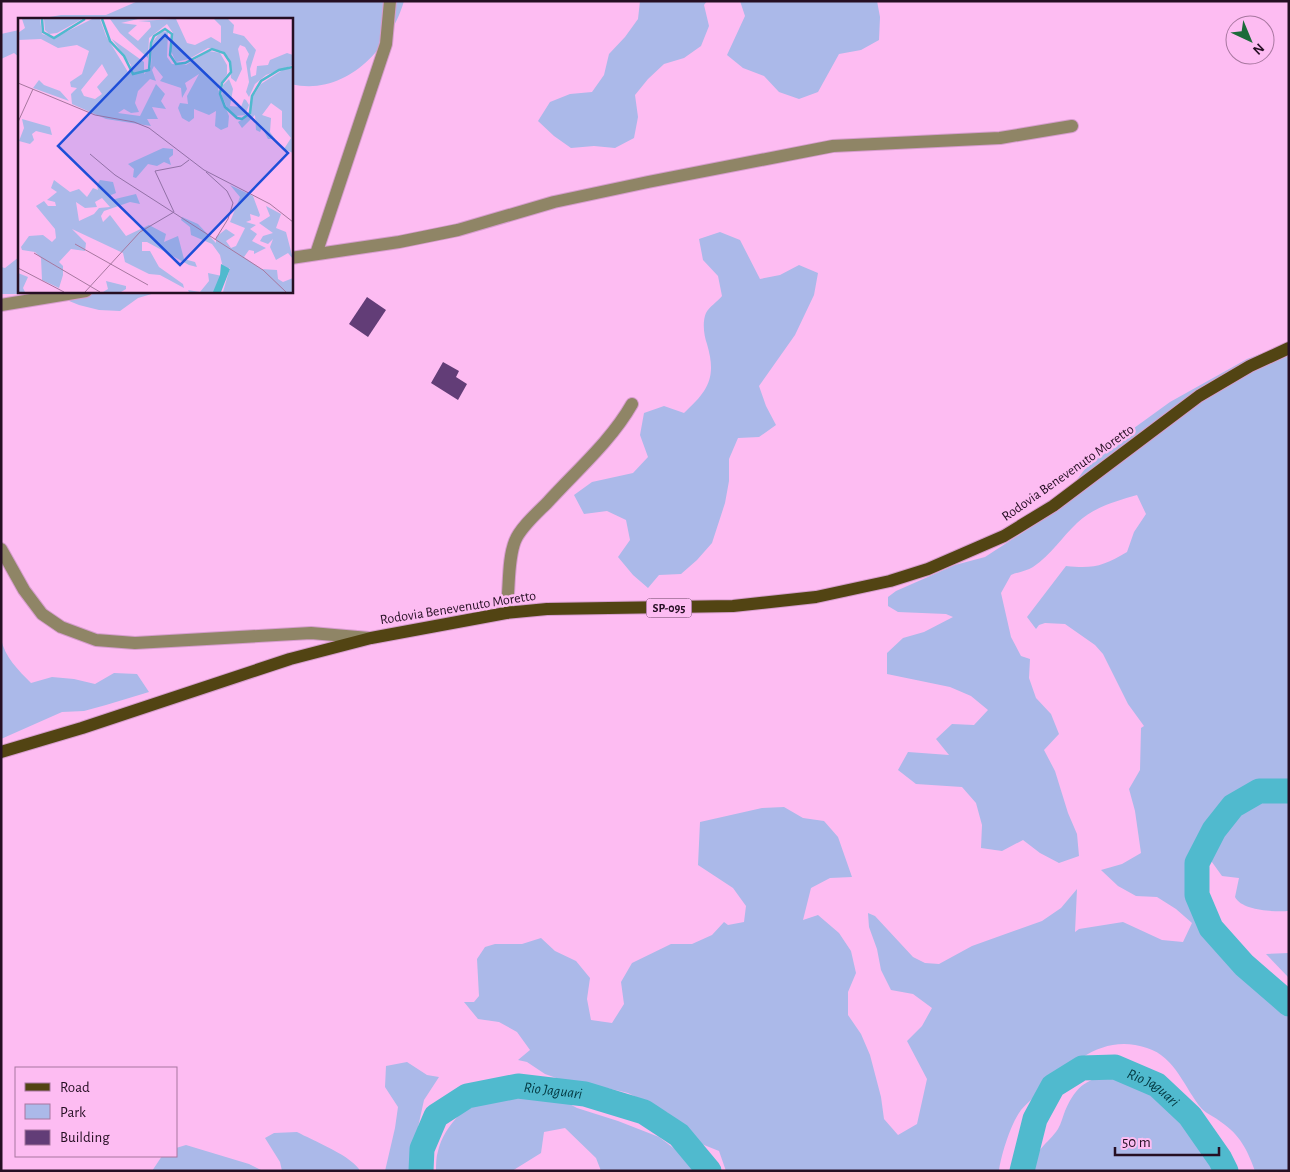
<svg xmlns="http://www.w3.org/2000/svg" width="1290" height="1172" font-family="'Alegreya Sans',sans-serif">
<rect width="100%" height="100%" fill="#fdbcf2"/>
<!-- green -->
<g fill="#abb9e9">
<path d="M138,1H404C390,49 345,97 291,84V19H38L61,15H106Z"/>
<polygon points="640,1 707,1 704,5 709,26 701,46 684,58 664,64 648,79 635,95 638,117 634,138 615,148 594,146 571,148 554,136 538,121 550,102 570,94 592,92 604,75 609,54 625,37 638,19"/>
<polygon points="740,1 877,1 880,17 879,40 861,50 839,54 818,92 799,99 779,92 764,76 743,68 727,55 745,16"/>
<polygon points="19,30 19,57 14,53 1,59 1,34"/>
<path d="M720,232L740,240L760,279L780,275L799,265L818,273L814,295L795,335L759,386L766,406L776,425L759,437L738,438L729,459V481L725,503L712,543L697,560L681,574L659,575L648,588L633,575L618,557L630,540L626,520L607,511L584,514L574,495L592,482L633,473L648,457L640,435L644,413L664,406L684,413C708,391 717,378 707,344C704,336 702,322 706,313C709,307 718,301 722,296L718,276L703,260L699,239Z"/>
<polygon points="19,257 19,291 162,291 138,298 120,311 99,310 79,305 52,294 1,294 1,267 5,268"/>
<path d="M1289,343V911C1275,912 1242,911 1235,897L1239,878L1222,876L1204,851L1202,842L1193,854L1192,875V897L1200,917L1215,932L1234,943L1249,958L1260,976L1269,996L1289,1011V1171H1255C1247,1149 1240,1135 1221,1122C1215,1117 1207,1114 1202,1109C1184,1088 1176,1057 1147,1048C1105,1034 1075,1060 1046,1087C1038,1094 1028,1102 1021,1110C1011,1123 1001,1155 999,1171H726L719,1151L699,1143L668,1113L628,1093L607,1088L586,1086L565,1081L545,1074L527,1062L518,1060L530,1050L517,1032L499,1022L478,1019L464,1002H474L479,996L477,959L485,947L495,944H522L541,938L555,951L576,961L590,978L587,999L591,1020L612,1023L624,1004L621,982L632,963L671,944H692L712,935L724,922L728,925L744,922L746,906L733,888L698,865L700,822L762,808L784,807L803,818L824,821L838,837L852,877L830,878L811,888L803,920L818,915L839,933L851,951L856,973L848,992V1015L861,1034L870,1055L881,1097L884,1119L898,1135L917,1124L927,1079L907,1041L922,1026L932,1008L913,994L891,990L881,970L877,949L869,927L868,913L875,916L913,957L925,963L939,964L972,946L1042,921L1061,908L1077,889L1075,932L1079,929L1123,922L1162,940L1183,942L1192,923L1176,909L1157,897L1136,896L1118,886L1101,870L1122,864L1141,853L1135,811L1129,789L1140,770L1141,728L1144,726L1128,704L1103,654L1095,645L1065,624L1045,623L1039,625L1036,629L1027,617L1066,566C1094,569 1103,566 1127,552L1134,532L1146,514L1137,495C1116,501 1094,507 1077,523C1062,537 1051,555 1033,567C1027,571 1018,572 1011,575L1001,593L1011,637L1021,656L1030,659L1029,678L1036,698L1051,714L1059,734L1044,750L1055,771L1068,813L1077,834L1079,856L1059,863L1040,853L1023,840L1002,851L981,848L982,825L976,803L962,787L916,784L898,770L908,752L949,755L936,739L952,724L974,725L988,710L971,696L950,687L887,674V653L903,638L924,632L953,617L946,614L898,612L888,606V597L896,591L955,565L985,557L1042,520L1057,506L1088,465L1123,436L1170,402L1247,359Z"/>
<path d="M1,639C5,657 18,670 31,683L52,677L74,679L95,684L114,673L137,674L149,692L106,705L84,711L62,712L1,739Z"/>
<polygon points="1289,953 1289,978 1266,954"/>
<polygon points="407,1062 427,1075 439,1077 424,1100 415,1141 414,1171 385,1171 395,1128 398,1107 385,1087 386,1066"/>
<path d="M1115,1074L1152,1092L1168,1106L1186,1117L1201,1133L1212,1151L1220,1171H1033C1033,1150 1048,1144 1058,1129C1061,1124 1063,1116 1065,1111C1077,1084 1087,1079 1115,1074Z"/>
<path d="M539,1088L577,1108L618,1121L659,1137L676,1150L696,1171H601L596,1158L565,1128L544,1132L541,1153L512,1171H436C436,1165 436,1157 438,1151C444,1125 471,1099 496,1093C510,1089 525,1090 539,1088Z"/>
<path d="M297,1132C312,1140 354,1157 360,1171H282L280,1162L265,1138L274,1133Z"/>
<polygon points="186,1145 249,1164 263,1171 152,1171 162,1156 176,1156 176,1148"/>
</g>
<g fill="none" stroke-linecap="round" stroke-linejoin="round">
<!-- river -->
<g stroke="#50bace" stroke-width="25">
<polyline points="1289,791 1259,791 1233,806 1214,830 1197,863 1197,895 1211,928 1244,965 1289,1004"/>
<path id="s1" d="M421,1171L422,1149L436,1116L467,1096L518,1086L585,1094L644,1112L679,1135L709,1171"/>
<path id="s2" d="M1022,1171L1035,1119L1053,1086L1082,1068L1115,1067L1157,1085L1190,1116L1220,1159L1226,1171"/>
</g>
</g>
<!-- building -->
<g fill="#623d77">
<polygon points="367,297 386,310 368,337 349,324"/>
<polygon points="443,362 459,371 456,377 467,384 458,400 431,383"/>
</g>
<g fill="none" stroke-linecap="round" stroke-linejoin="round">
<defs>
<g id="minor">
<polyline points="316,254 386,44 390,1"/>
<polyline points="291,258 399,242 458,230 554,202 648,182 833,146 1000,138 1072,126"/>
<polyline points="1,305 86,291"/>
<polyline points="1,549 24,590 42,614 61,627 96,640 135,643 311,633 369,638"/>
<path d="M506,613C510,590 507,561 515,541C520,528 537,513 547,503C576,471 611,441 632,404"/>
</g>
<polyline id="primary" points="1,752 82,728 290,659 371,638 506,613 547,609 733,606 816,597 890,581 928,569 1004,536 1053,506 1199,396 1250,366 1289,348"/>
</defs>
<!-- minor casing -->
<use href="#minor" stroke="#d69dcd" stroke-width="14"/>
<!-- primary casing -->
<use href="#primary" stroke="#d69dcd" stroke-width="14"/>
<!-- minor -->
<use href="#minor" stroke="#8f8566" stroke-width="12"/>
<!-- primary -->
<use href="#primary" stroke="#524413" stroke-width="12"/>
</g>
<g text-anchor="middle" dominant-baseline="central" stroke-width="5" stroke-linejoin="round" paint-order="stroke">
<!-- shield labels -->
<rect fill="#fdbcf2" stroke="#664361" stroke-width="1" x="646.5" y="598.5" width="45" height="19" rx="4"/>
<g font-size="12" font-weight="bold" fill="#250f23">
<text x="669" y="608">SP-095</text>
</g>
<!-- street labels -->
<g font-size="14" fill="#250f23" stroke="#fdbcf2">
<text transform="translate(1068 473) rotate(-35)">Rodovia Benevenuto Moretto</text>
<text transform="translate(458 608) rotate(-9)">Rodovia Benevenuto Moretto</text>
</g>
<!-- water labels -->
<g font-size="15" font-style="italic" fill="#033740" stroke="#fdbcf2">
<text stroke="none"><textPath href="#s2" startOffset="202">Rio Jaguari</textPath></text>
<text stroke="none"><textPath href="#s1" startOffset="182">Rio Jaguari</textPath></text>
</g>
</g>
<!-- overview -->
<g transform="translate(18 18)">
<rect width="275" height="275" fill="#fdbcf2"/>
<path d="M4,1H22L24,16L36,20L74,1H82L88,18L110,54L113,47L94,21L126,44V56L133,49L134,25L143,13L150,14L149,39L154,46L168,47L191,33L202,35L209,47V56L200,71L211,98L210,109L203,112L197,108L198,93L191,97L176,91V100L171,104L164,100L160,90L162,85L170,86L169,78L181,56L167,65L169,71L164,80L163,70L142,63L145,59L136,48L134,52L138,63L132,61L120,73L117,85L121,94L113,95L106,91L100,95L122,98L138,66L147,76L143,83L148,91L134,89L140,101H129L133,108L88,101L54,86L53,76L59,70L53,69L52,64L64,56L71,33L59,27L40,30L23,21L0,22V15L7,10ZM84,46L90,57L79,69L84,76L77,81L66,78L63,72ZM26,1H64L39,15L31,16L27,12ZM92,1H120L103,5L119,7L110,15L120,23L133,9L132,4L120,3L158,1L169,25L177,27L193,19L203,25V8L196,1H210L216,7L215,15L226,18L238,32L232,51L233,59L238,57L239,48L250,47L252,42L269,35L275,37V47L248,57L237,66L231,79L228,74L231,64L228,44L231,36L227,29L222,27L220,31L224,51L218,64L213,60L211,40L204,33L190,30L171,41L158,44L152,31L155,15L149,6L131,20L130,40L102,15ZM266,51H275V135L266,131L273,120L264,109V93L253,85L244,97L253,100L252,114L257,121H250L244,109L242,114L238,112L237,97L224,110L220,104L232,96L234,80L243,66ZM211,61L215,71L212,88L223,89L226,81L228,82L231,87L227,97L218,98L211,94L204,78L205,67ZM21,62L26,67L42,73L51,83L15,70ZM4,101L32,109L34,117L18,113L14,116L16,122L12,126L1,123L6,110ZM145,130L155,131V137L151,140L153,147L146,144L139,148L130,146L118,160L115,159L116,151L110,146ZM36,162L52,174L61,171L69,179L75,170L80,172L79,167L82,162L95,164L98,175L93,177V182L118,176L122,186L112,184L86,193L83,198L85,204L92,197L108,218L131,207L148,216L146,224L160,218L166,241L177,244L179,249L171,247L129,224H124V233H132L141,249L165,266L166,270L142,257L131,256L107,244L105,235L54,211L68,225L67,233L53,231L41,244L45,248V257L41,270L24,262L23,240L17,234L4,232L3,229L11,218L25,217L34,224L38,220L37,211L18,188L26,183L30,188H38L37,184L29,182L39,174L33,170ZM84,180L92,189L81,190L76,196L61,203L58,184L67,190L79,189L77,184ZM212,167L235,178L242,197L241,199L232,196L233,202L228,204L238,207L232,211L239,216L234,223L248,230L236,236V233L231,232L226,239L243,251L259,252L260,261L265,264L275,260V274H205L212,250H205L202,237L194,226L173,217L172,209L163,202L164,199L180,206L198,225V219L208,211L217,217L208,223L213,230L218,228L227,210L212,204L222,179ZM248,188L263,196L258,210L268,214L275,241L270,235L258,242L252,229L255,221L250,226L242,223L245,218L255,215L241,205L252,198ZM0,255L10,259L5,270L7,274H0ZM190,255L204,258L197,274H171L170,272L182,274L191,263ZM88,263L108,268V271L103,274H85L90,271Z" fill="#abb9e9" fill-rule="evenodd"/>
<path d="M203,246L212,251L203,274H195L202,257Z" fill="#50bace"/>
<path fill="none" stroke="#50bace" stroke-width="2.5" d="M24,1L25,14L36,20L67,1M84,1L92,23L106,38L115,56L131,52L133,25L136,18L147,11L154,16L152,37L158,46L167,45L194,31L206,35L212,44L213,54L204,65L202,76L207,89L219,100L224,101L232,95L234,78L243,63L261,52L275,49"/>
<path fill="none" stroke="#a7779f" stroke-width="1" d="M0,65L77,97L116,104L131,110L186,152L252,186L275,204M0,104L15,71M72,136L97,157L245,252L268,274M188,154L209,173L215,185L210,201L197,222M57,226L130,267M16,235L82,274M0,250L46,274M67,274L122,214L156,194L137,153L163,148L171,142"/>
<path fill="#1d4ed8" fill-opacity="0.15" stroke="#1d4ed8" stroke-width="2.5" d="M147,17L270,135L162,247L40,128Z"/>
<rect width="275" height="275" fill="none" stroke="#250f23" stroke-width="2.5"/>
</g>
<!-- border -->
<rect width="1290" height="1172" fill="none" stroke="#250f23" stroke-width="5"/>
<!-- legend -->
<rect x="15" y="1067" width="162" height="90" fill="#fdbcf2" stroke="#a7779f"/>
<rect x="25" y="1083" width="25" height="8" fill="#524413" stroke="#a7779f"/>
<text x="60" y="1092" font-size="15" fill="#250f23">Road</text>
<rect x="25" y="1104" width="25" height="15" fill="#abb9e9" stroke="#a7779f"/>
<text x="60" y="1117" font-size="15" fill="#250f23">Park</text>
<rect x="25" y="1130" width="25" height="15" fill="#623d77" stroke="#a7779f"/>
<text x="60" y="1142" font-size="15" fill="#250f23">Building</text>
<!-- north arrow -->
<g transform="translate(1250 40) rotate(136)"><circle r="24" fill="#fdbcf2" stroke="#a7779f"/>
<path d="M0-4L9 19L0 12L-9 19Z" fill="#1c6b3a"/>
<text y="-8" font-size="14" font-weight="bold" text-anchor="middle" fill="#250f23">N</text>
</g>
<!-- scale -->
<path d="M1115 1147v8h104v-8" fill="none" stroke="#250f23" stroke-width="2.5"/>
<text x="1122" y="1147" font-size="15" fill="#250f23" stroke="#fdbcf2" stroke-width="4" paint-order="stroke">50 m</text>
</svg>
